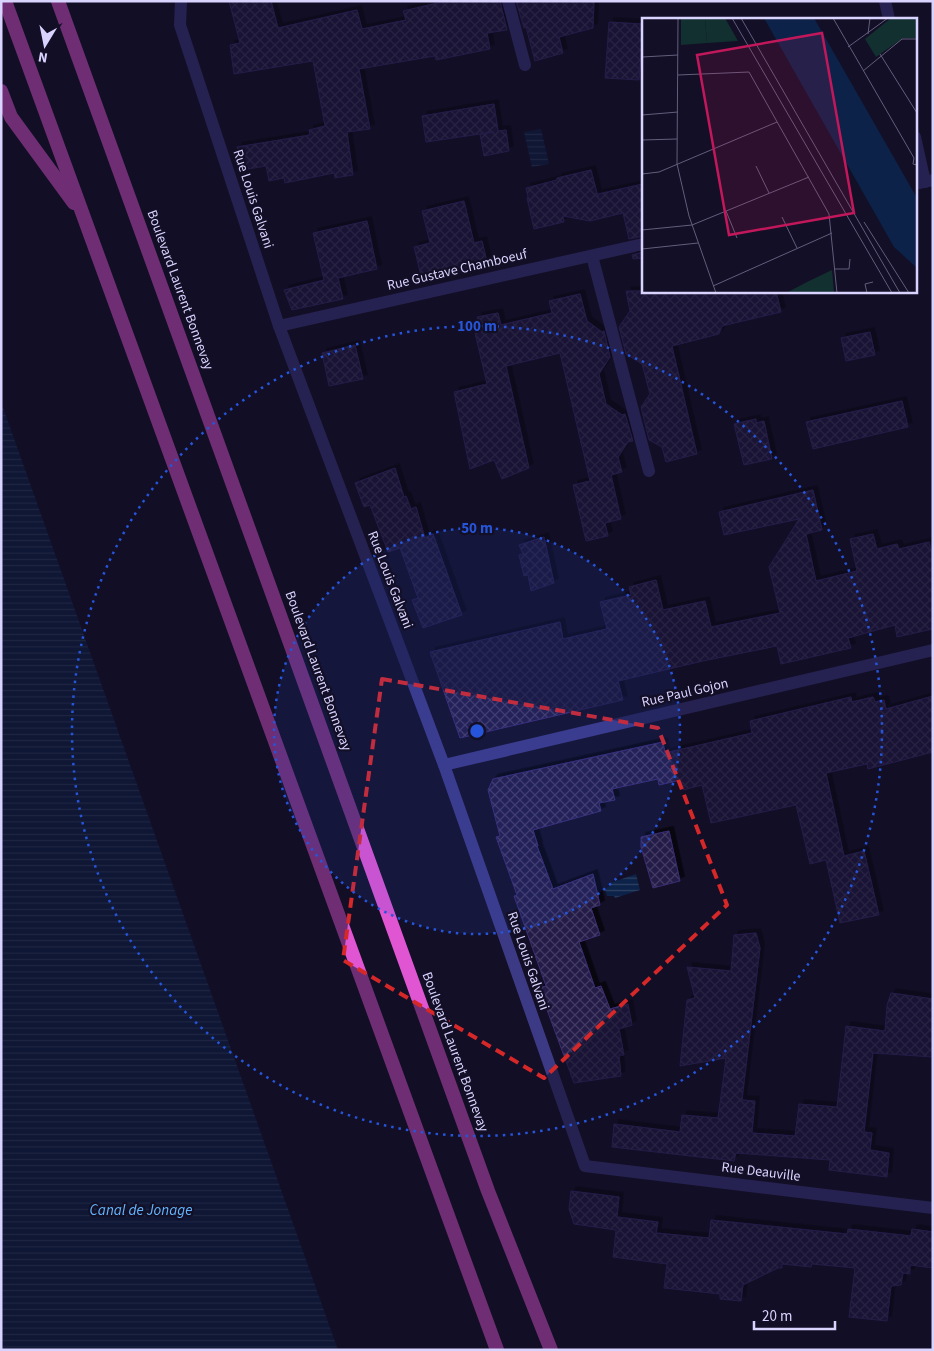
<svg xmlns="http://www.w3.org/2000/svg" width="934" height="1351" font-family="'Source Sans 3',sans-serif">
<defs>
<pattern id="water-rules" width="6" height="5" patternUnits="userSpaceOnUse" patternTransform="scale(1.25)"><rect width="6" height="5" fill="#0c2248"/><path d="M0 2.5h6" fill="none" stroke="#2f4163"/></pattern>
<pattern id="building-cross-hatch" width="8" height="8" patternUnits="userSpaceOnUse" patternTransform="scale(1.25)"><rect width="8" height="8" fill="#241b47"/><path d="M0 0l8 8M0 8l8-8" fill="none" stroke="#433b63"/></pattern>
<filter id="shadow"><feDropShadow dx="4.5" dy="-4.5" stdDeviation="0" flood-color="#0009"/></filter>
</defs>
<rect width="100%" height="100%" fill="#130f26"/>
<!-- water -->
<g fill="url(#water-rules)">
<polygon points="541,129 549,164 532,167 524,132"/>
<polygon points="1,402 338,1350 1,1350"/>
<polygon points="636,874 640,890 615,898 614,896 607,896 605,890 607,887 610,886 610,883"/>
</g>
<!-- building -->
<g fill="url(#building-cross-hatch)" stroke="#3b2d73" filter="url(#shadow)">
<polygon points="229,1 271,1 278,28 357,10 362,29 406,20 403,11 446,1 500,1 507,30 487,33 490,49 436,60 435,56 359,69 370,129 347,132 353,175 335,178 334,173 285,183 284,178 269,181 266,166 242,170 237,147 310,135 309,130 325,126 313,61 234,74 230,45 240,43"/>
<polygon points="516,1 594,1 593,28 559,37 563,53 535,61 526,27 524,28"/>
<polygon points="609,22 641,24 641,28 643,28 643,53 641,53 639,80 605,78"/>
<polygon points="494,104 498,131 506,130 509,151 484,156 480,134 494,132 426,142 422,116"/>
<polygon points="591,170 598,197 598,194 643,184 643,236 629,239 623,213 590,221 563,216 564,222 534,229 527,198 528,197 526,188 557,180 557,178"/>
<polygon points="464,201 474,243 482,241 488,266 422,280 414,247 430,243 422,211"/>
<polygon points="367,221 377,269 338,278 343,299 292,310 284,290 324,280 313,233"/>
<polygon points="643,252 643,258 633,259 632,255"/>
<polygon points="626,291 776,291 781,312 722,326 719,334 672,346 697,454 666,462 662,447 649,440 641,407 650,394 642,364 626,354 619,327 630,311"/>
<polygon points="580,294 587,321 602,332 604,331 610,357 599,374 606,404 622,415 625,414 633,441 628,442 618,457 622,472 611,475 621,519 605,523 608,536 586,541 573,485 590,481 560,353 506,366 529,468 502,479 494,460 470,469 454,392 487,384 475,333 480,332 477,317 498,313 501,325 552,313 549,301"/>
<polygon points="870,332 875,355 846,361 841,338"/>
<polygon points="355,345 363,379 329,386 322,353"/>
<polygon points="902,401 908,427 813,449 806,422"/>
<polygon points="756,419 756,423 764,421 772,459 744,465 734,424"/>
<polygon points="395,468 404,497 406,496 411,509 416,507 425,538 433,534 462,615 423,628 412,600 418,598 400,548 388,552 370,505 364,507 355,483"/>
<polygon points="813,490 822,530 806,534 816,581 857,571 850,539 873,534 877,549 897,544 899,549 929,542 933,558 933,629 897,637 895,625 848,638 851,648 781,664 777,646 703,661 618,681 623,700 460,738 430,652 560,622 563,639 607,629 600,602 631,595 629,587 656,580 663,610 705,601 711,627 780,613 769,567 799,519 724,535 719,512"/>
<polygon points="544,537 554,583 531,591 528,575 524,576 519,555 523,554 519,545"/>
<polygon points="933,696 933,752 868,769 867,764 826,773 844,856 864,851 879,915 840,923 826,860 810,864 796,805 711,823 702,785 683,790 681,780 659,785 658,779 612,789 615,800 599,803 601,811 533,830 538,846 537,846 553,889 593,874 600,905 591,908 600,935 579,942 595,988 601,986 610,1009 628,1004 632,1025 619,1029 624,1055 619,1055 621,1076 574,1083 539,988 546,986 514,896 517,895 496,837 500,836 488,790 493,779 663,742 665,753 752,733 750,721 851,697 852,702 873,697 875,702 884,700 886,709"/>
<polygon points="669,831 680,881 653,888 641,847 641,837"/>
<polygon points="756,933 760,948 742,1100 755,1101 752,1133 795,1136 799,1104 837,1107 846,1026 885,1031 887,1005 891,993 933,999 933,1057 873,1053 864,1132 872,1133 870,1150 889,1153 887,1177 829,1170 830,1160 736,1153 734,1161 612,1147 614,1124 680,1132 682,1115 718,1118 726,1058 680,1066 687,1000 695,998 687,967 731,971 734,935"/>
<polygon points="571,1191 619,1197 617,1217 658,1222 656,1233 709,1238 711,1220 847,1234 848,1229 911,1236 912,1229 933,1232 933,1268 910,1265 910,1274 903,1273 901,1285 891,1286 887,1321 849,1317 855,1268 812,1264 811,1267 782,1264 782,1268 778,1268 743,1285 741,1301 720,1299 720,1294 664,1288 667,1264 613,1257 616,1230 574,1224 569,1209"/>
</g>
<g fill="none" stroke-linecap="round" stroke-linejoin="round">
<!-- service -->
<g stroke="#3d3a85" stroke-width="12">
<polyline points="508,1 525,65"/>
<polyline points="885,1 889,19"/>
<polyline points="915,137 925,182"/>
<polyline points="592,256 649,471"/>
</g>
<!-- minor -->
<g stroke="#3d3a85" stroke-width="12">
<polyline points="181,1 180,25 279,326 444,765 585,1166 933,1208"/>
<polyline points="915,184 933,180"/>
<polyline points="279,326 643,244"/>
<polyline points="444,765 933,650"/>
</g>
<!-- trunk -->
<g stroke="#e055d1" stroke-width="14">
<polyline points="5,1 497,1350"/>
<polyline points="58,1 488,1191 551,1350"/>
<polyline points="1,91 11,117 74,203"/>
</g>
</g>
<!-- marked area -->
<path d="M0 0H934V1351H0ZM382,679L658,728L727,905L544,1078L343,960Z" fill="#130f26" fill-opacity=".55" fill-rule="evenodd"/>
<path fill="none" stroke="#d62828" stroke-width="4" stroke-dasharray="10 6" stroke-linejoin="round" d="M382,679L658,728L727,905L544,1078L343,960Z"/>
<!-- distance rings -->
<circle cx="477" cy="731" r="203" fill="#2655da" fill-opacity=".12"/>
<g fill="none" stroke="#2655da" stroke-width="2.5" stroke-dasharray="2.5 5">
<circle cx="477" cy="731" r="203"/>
<circle cx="477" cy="731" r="405"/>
</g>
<g text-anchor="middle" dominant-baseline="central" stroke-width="4.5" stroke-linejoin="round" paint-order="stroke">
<!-- street labels -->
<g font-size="14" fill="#d9d4ff" stroke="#130f26">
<text transform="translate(253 199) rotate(72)">Rue Louis Galvani</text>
<text transform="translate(457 270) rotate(-13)">Rue Gustave Chamboeuf</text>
<text transform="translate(180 290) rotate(70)">Boulevard Laurent Bonnevay</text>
<text transform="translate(390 580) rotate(69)">Rue Louis Galvani</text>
<text transform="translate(318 671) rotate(70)">Boulevard Laurent Bonnevay</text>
<text transform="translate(685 693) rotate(-13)">Rue Paul Gojon</text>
<text transform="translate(528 961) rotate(71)">Rue Louis Galvani</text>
<text transform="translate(455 1052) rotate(70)">Boulevard Laurent Bonnevay</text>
<text transform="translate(761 1172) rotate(7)">Rue Deauville</text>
</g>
<!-- water labels -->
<g font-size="15" font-style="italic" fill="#62b6ff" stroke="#130f26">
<text x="141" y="1210">Canal de Jonage</text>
</g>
</g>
<!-- overview -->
<g transform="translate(642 18)">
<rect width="275" height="275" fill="#130f26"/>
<path d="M39,0H63L65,25L39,27Z" fill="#12302f"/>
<path d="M190,252L192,275H144L165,264Z" fill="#12302f"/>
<path d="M63,0H83L96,23L65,25ZM249,0H275V20H261L234,39L223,21Z" fill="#12302f"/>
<path d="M122,0H172L275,180V250L252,229Z" fill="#0c2248"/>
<path fill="none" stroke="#625e7d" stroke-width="1" d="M36,0L35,146L47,198L74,275M90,0L250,275M99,0L258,275M191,0L272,140L271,146L275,147M226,16L228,0M206,29L246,0M238,36L275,95M0,39L36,37M221,53L260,21H275M36,57L107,54L187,196L195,275M0,97L36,94M0,122L35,121M114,148L127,175M0,156L17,154L135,104M84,193L95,220M140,199L155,230M222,204L267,275M0,212L50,207L167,159M0,231L56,225M193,251H207L208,241M71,268L190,215M225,275L223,266L231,264"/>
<path fill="#c2185b" fill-opacity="0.15" stroke="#c2185b" stroke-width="2.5" d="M180,15L212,195L87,217L55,37Z"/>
<rect width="275" height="275" fill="none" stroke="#d9d4ff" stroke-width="2.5"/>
</g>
<circle cx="477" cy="731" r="8" fill="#2655da" stroke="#130f26" stroke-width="2.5"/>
<g font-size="15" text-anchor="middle" font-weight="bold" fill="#2655da" stroke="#130f26" stroke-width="4.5" stroke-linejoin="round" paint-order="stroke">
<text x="477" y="331">100 m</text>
<text x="477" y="533">50 m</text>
</g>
<!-- border -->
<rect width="934" height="1351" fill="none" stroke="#d9d4ff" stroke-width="5"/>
<!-- north arrow -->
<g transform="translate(45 45) rotate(190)" stroke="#130f26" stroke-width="4" paint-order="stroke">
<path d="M0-4L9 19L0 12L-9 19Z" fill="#d9d4ff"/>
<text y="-8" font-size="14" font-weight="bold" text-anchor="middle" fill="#d9d4ff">N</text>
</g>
<!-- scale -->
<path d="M754 1321v8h81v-8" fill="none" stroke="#d9d4ff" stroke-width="2.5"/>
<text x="762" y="1321" font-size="15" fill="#d9d4ff" stroke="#130f26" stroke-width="4" paint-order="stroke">20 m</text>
</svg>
